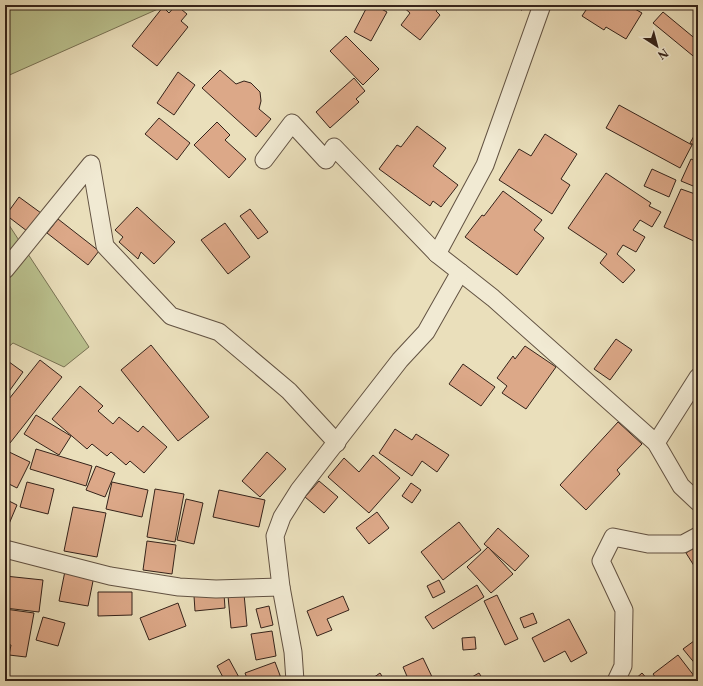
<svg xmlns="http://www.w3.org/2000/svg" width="703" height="686" font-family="'Libre Caslon Text',serif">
<rect width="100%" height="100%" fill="#eadfbb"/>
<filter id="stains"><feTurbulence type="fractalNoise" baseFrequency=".005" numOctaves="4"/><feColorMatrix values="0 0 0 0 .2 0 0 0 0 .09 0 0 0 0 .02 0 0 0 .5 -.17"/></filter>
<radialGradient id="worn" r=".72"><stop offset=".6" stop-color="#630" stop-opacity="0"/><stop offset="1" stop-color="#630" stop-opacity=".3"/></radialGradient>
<!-- green -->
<g fill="#bac18e" stroke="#787254">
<polygon points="5,5 167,5 5,77"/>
<polygon points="5,219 89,347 64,367 13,343 5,350"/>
</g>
<!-- building -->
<g fill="#dca888" stroke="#35231a">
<polygon points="176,5 187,14 181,21 188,27 157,66 132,46 163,7 169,13"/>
<polygon points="368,5 374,5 387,12 371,41 354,32"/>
<polygon points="401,5 441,5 436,11 440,15 420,40 401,25 410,13"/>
<polygon points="577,5 628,5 642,13 626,39 606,27 604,30 582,16 586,10"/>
<polygon points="663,12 698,41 698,60 653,23"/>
<polygon points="346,36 379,69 363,85 330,51"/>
<polygon points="220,70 236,84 244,81 251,83 260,92 261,101 259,109 271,119 256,137 202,88"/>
<polygon points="178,72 195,85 174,115 157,103"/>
<polygon points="354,78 365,91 356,99 359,102 330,128 316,112"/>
<polygon points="619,105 692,145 680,168 606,128"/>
<polygon points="159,118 190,143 177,160 145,134"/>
<polygon points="217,122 230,135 225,140 246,159 229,178 194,145"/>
<polygon points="417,126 446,148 433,166 458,185 441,207 433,201 430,206 379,169 397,145 401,147"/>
<polygon points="698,129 698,147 690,143"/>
<polygon points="545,134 577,154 561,179 570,185 552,214 499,180 519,149 531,156"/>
<polygon points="691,159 698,162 698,188 681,181"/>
<polygon points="652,169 676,180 669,197 644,186"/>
<polygon points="606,173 651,203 649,206 661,212 652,227 640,220 633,230 645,237 636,252 623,245 617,254 635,270 623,283 600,263 607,254 568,228"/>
<polygon points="681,189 698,195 698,243 664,227"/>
<polygon points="503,191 542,220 534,230 544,238 517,275 465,237 482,215 484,216"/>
<polygon points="19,197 41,213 27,231 6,215"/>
<polygon points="137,207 175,242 154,264 141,252 138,259 119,242 123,237 115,230"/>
<polygon points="250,209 268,232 258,239 240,216"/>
<polygon points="58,219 99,251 88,265 47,233"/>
<polygon points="225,223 250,257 228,274 201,240"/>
<polygon points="616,339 632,350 610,380 594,369"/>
<polygon points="151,345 209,417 178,441 121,370"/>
<polygon points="525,346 556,367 526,409 502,393 507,386 497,378 513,356 515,359"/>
<polygon points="5,359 23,372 5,397"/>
<polygon points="40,360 62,377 10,443 5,439 5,404"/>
<polygon points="463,364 495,387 481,406 449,384"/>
<polygon points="80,386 103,406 98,411 113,424 119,417 138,432 143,426 167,447 144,473 130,461 126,465 111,452 107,456 92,444 87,449 52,419"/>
<polygon points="36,415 71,436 59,455 24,434"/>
<polygon points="618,422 642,444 617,470 620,474 586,510 560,485"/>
<polygon points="395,429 412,440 416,434 449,455 437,472 422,461 412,476 379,453"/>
<polygon points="36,449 92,466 86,486 30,469"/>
<polygon points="5,450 30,462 17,488 5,482"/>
<polygon points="267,452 286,469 260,497 242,481"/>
<polygon points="373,455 400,478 369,513 328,477 344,458 359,472"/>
<polygon points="96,466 115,473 105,497 86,490"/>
<polygon points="319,481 338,497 324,513 305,497"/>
<polygon points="27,482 54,489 48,514 20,507"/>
<polygon points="112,482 148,490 142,517 106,509"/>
<polygon points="411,483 421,490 412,503 402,496"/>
<polygon points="155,489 184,494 175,542 147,537"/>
<polygon points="219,490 265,500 259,527 213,517"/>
<polygon points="5,499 17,505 6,531 5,531"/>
<polygon points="186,499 203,503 194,544 177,540"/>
<polygon points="73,507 106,513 97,557 64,551"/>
<polygon points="377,512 389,528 369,544 356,528"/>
<polygon points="459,522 481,550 443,580 421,552"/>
<polygon points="498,528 529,556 515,571 484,544"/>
<polygon points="147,541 176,545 172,574 143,570"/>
<polygon points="698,545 698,572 686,553"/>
<polygon points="488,547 513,574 491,593 467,567"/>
<polygon points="65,571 94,576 88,606 59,601"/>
<polygon points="5,576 43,580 39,612 5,608"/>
<polygon points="439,580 445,592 433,598 427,586"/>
<polygon points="477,585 484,597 433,629 425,617"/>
<polygon points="98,592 132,592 132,615 98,616"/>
<polygon points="224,594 225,608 195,611 194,596"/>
<polygon points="244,594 247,626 231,628 228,596"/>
<polygon points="497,595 518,639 505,645 484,601"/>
<polygon points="343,596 349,610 327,619 332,630 317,636 307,611"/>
<polygon points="178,603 186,626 149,640 140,618"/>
<polygon points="269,606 273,625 261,628 256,609"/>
<polygon points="5,609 34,613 26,657 9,655 11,645 5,644"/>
<polygon points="533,613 537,623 524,628 520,618"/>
<polygon points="43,617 65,623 58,646 36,640"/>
<polygon points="569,619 587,653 571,662 565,651 544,662 532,638"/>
<polygon points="272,631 276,656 256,660 251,634"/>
<polygon points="475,637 476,649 463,650 462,638"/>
<polygon points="698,638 698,665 697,666 683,649"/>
<polygon points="678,655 698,681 658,681 653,674"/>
<polygon points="423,658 434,681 409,681 403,667"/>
<polygon points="229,659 241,681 225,681 217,666"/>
<polygon points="275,662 281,678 273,681 248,681 245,673"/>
<polygon points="380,673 385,681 375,681 373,678"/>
<polygon points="479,673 484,681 465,681"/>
<polygon points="642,673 649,681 633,681"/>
<rect x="5" y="678" width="23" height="3"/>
</g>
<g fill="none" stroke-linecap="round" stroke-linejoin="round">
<defs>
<g id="street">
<polyline points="264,160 292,123 326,160 334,147 437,254"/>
<polyline points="5,270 91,164 105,246 171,316 219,332 289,391 337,443"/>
<polyline points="460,272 493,298 656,443 681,486 698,502"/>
<polyline points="656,443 698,377"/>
<polyline points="5,549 110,576 179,587 216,589 281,587"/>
<polyline points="295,681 293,652 281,587 275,536 282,517 299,490 400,360 426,332 460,272 437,254 485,165 542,5"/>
<polyline points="616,681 623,666 624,610 601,561 613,537 648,544 683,544 698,536"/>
</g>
</defs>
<!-- street casing -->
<use href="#street" stroke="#625242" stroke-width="19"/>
<!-- path -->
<polyline stroke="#35231a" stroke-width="2.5" stroke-dasharray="1 2" stroke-linecap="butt" points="514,5 522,10"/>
<!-- street -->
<use href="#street" stroke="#f1ead3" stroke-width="17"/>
</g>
<!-- margin -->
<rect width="703" height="686" fill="none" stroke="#eadfbb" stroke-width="20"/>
<rect x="6" y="6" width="691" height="674" fill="none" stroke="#35231a" stroke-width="2"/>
<rect x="10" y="10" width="683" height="666" fill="none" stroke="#35231a"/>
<!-- north arrow -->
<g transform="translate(657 46) rotate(144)" stroke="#f1ead3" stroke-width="3" paint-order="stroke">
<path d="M0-3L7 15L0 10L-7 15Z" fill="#35231a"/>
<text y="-6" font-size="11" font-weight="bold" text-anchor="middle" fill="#35231a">N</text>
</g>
<rect width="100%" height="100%" filter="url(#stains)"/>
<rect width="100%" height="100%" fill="url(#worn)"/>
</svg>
